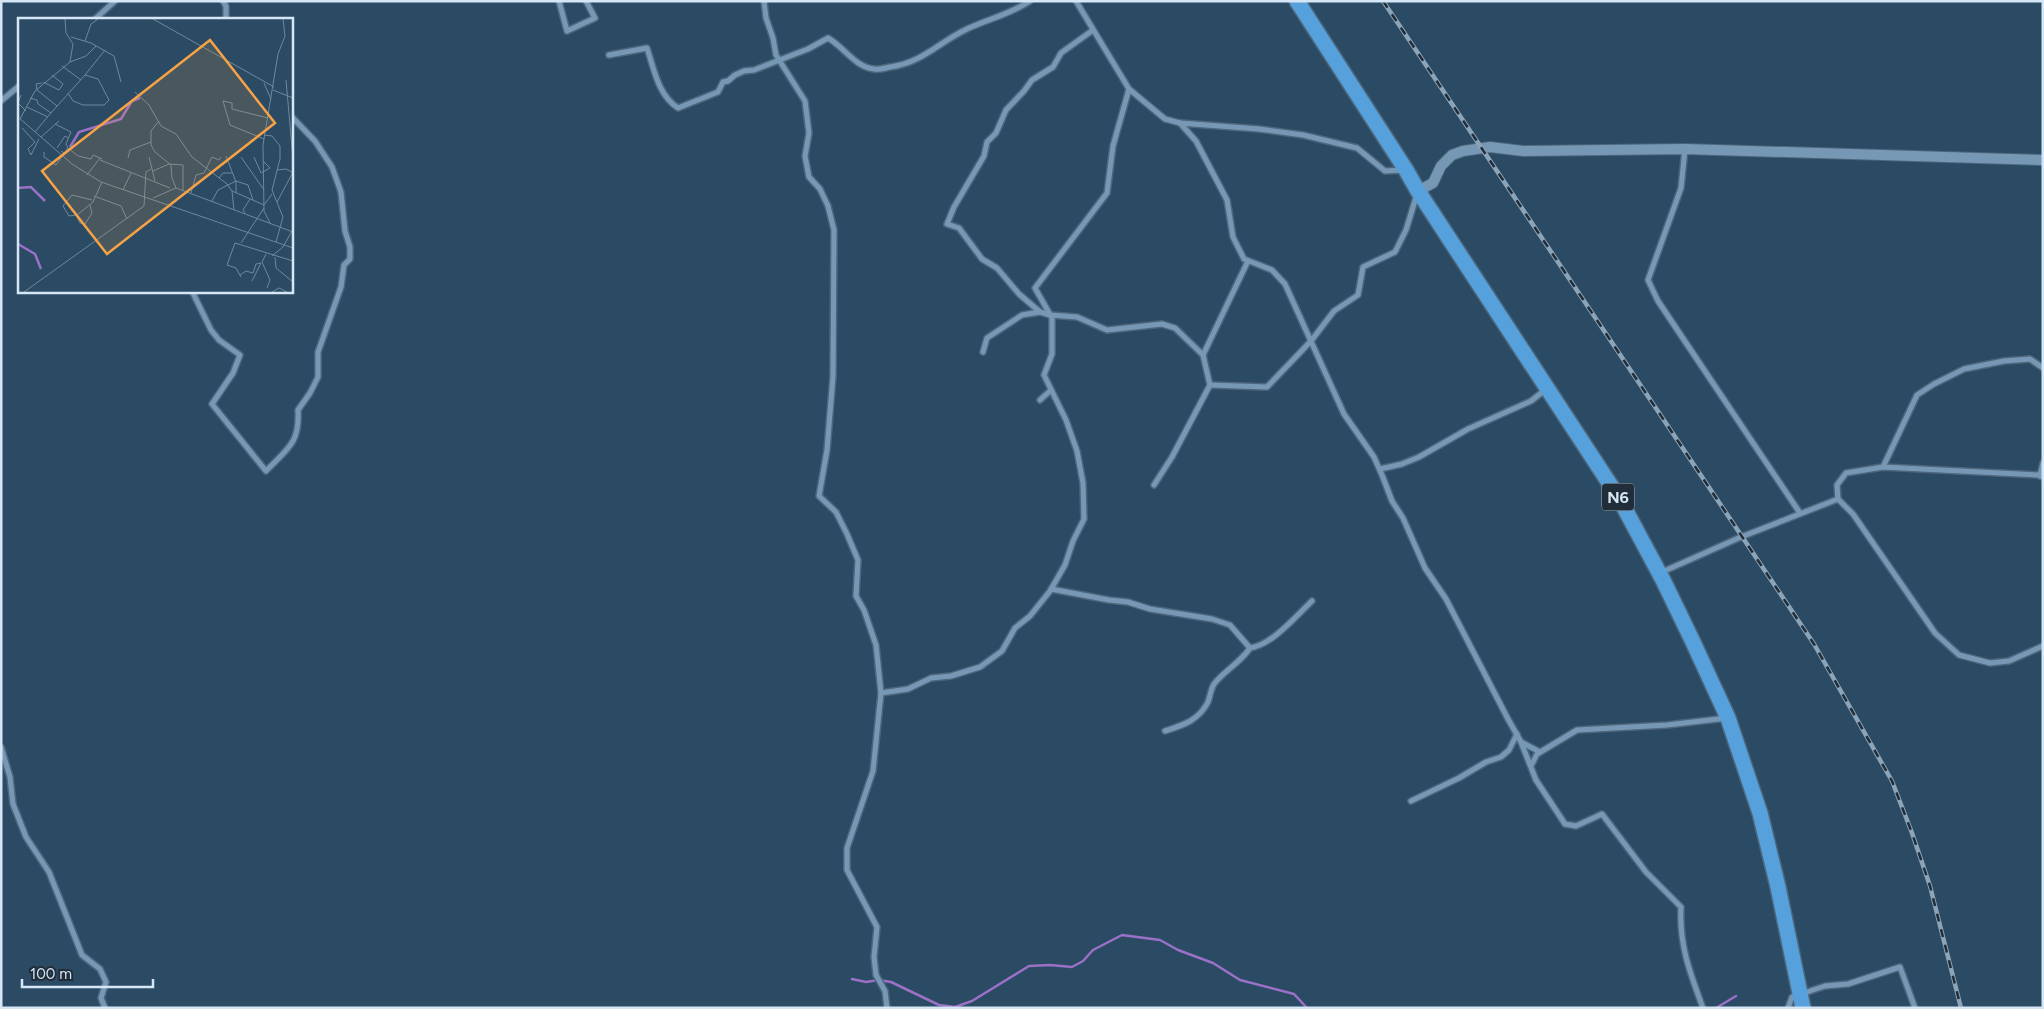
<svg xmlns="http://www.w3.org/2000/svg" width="2044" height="1009" font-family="Figtree,sans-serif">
<rect width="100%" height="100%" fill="#2b4a63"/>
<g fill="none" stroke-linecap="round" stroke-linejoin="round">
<!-- stream -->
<g stroke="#9a71c6" stroke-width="2.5">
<polyline points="852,979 866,982 879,980 891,982 939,1005 955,1007 972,1001 1029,966 1050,965 1072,967 1083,961 1093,950 1122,935 1160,940 1178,950 1213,963 1240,980 1294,994 1307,1008"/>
<polyline points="1716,1008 1736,996"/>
</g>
<defs>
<g id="street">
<polyline points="223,1 226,6 226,19"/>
<polyline points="559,1 567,31 595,18 586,1"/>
<polyline points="764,1 766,18 773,38 776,55 805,101 809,133 805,156 809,177 820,189 828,206 834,230 833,376 827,450 819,496 836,512 847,534 858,560 856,596 864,610 876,645 881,693 873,771 847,848 847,870 877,927 874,957 876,975 885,991 887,1008"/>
<polyline points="1076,1 1129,89 1165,119 1180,123 1259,129 1303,135 1357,148 1385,171 1403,170"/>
<polyline points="95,19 115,1"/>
<polyline points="1093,30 1061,53 1053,67 1032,80 1024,91 1006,110 996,133 987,142 984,156 954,207 947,224 959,228 982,259 997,268 1019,294 1040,312 1050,315 1077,317 1107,330 1162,324 1175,328 1203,355"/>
<path d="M609,55L647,48C654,69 658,95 678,108L718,92L723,82L728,81L735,75L744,71L754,70L808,49L828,38C844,47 855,67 874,69C879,70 885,68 890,67C922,63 939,42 967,29C988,19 1011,14 1030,1"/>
<polyline points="1,101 19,86"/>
<polyline points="1180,123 1196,141 1227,200 1233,237 1244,259 1272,270 1285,284 1344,414 1374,457 1382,475 1392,501 1403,518 1425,568 1446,599 1508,719 1521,742 1540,752"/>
<polyline points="1685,149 1681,188 1648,280 1658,301 1800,513"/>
<path d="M192,291L211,330L219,340L240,355L233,373L212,404L266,471C288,448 300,443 298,410L310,393L318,377V352L341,287L344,265L350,259V247L345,231L341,192L332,167L315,141L291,116"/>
<polyline points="983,352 987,338 1022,315 1040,312"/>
<polyline points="1210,385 1267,387 1311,341 1334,311 1358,295 1363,267 1395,252 1406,230 1417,194"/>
<polyline points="1040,400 1051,390"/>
<polyline points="1883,467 1917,395 1934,384 1964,369 2004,361 2030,359 2043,368"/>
<polyline points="1380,469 1402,464 1419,457 1468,429 1531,401 1545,390"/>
<polyline points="2040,476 2043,463"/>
<polyline points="2043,477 2038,475 1883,467 1846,473 1837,485 1838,499 1853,514 1935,633 1959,655 1990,663 2009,661 2043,646"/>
<polyline points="1154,485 1172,457 1210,385 1203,355 1248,261"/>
<polyline points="1662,572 1741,537 1838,499"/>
<path d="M1051,589L1109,600L1128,602L1150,609L1212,619L1230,625L1250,648C1272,645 1296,616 1312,601"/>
<polyline points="881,693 908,689 931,678 951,676 980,667 1002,651 1015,628 1030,616 1050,591 1065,565 1073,541 1084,519 1083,483 1077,451 1066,420 1044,375 1052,354 1052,318 1035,288 1107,193 1113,146 1129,89"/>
<path d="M1165,731C1184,725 1199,720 1208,702C1210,696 1211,689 1214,684C1225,670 1240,663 1250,648"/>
<path d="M1521,742L1536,780L1565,824L1576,826L1602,814L1646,872L1681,907C1679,945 1690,973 1703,1008"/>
<polyline points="1,747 10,777 13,804 26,837 49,872 82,955 100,969 106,982 101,998 105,1008"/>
<polyline points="1532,764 1537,754 1577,730 1667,725 1727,718"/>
<polyline points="1411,801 1459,778 1486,762 1501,757 1509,750 1517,734"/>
<polyline points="1788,1008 1792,997 1825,986 1848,984 1900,967 1915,1008"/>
</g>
<polyline id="secondary" points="1418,191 1433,183 1441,166 1452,155 1463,151 1490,147 1523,151 1685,149 2043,160"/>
<polyline id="highway" points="1297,1 1406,170 1418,191 1619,498 1663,580 1693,642 1728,718 1760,813 1778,887 1803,1008"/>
</defs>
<!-- street casing -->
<use href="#street" stroke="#4c667c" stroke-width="8"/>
<!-- secondary casing -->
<use href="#secondary" stroke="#4c667c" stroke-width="12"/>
<!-- highway casing -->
<use href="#highway" stroke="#4c667c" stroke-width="18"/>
<!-- street -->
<use href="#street" stroke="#7798b5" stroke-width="5"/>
<!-- secondary -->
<use href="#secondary" stroke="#7798b5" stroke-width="10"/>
<!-- highway -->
<use href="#highway" stroke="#56a0dc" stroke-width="15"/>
<defs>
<polyline id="rail" points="1383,1 1814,644 1892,781 1912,833 1930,886 1961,1008"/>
</defs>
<!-- rail casing -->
<use href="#rail" stroke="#8ca4b7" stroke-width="4.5"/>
<!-- rail -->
<use href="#rail" stroke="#212e3a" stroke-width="2.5" stroke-dasharray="8" stroke-linecap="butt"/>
</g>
<g text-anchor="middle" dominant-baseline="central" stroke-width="4.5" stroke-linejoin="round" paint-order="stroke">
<!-- shield labels -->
<rect fill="#212e3a" stroke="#9fb0be" stroke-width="1" x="1602" y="483.5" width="32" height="27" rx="4"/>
<g font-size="16" font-weight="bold" fill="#d5e7f6">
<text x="1618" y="497">N6</text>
</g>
</g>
<!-- overview -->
<g transform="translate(18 18)">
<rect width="275" height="275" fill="#2b4a63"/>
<path fill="none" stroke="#9a71c6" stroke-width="2.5" d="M52,129L61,114L103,101L114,83L122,80M0,170L13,169L27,183M0,226L17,236L23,251"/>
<path fill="none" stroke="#6f899e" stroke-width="1" d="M135,1L256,69M53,19L73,25L96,38L103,64M67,23L73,6L80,1M52,44L68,38L78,28M44,48L63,62M67,57L87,32M268,62L275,141M25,64L41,72L45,66L34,57M24,65L18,66L19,72L39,88M246,65L253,81M255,72L275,80M117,74L131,87L143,108L158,116L174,139L209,166L214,173L216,192M3,77L0,85L8,93M12,80L19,82L20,86L33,95M9,89L30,99M0,99L54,146L83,164L275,230M2,101L17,73L52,44L55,26L48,15L47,1M140,104L133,113V127L137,134L153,147L154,160L158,170M37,106L53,114L48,126L50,130M4,110L17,124M17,114L32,96L67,57L80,61L91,82L86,87H65L55,83L50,75M246,117L254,118L262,128V141L254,172L265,199L258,224M23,119L41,103M246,121L212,107L205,83L214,85V91L250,100M17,124L10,131L13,137L21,121M39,130L47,118L50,120M43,133L46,135L50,130L60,138L73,141L75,137L84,141M26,134V139L38,147L45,137M208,138L218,164V175M131,139L137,163M223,139L246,172M236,139L243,155L252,150L245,143M110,140L112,132L133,124M82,142L152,170M259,152L268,151L274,154M135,153L151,146L165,147V172M69,157L82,140M201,160L205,155H214M218,163L230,167L235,182M105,172L113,155M214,173L246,187L254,176M173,175L178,157L186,155L194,139L201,142L203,139M76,178L103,188L109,201M135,180L158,170L275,214M74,182L54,177L45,188L51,198L59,197L75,184L84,164M194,183L200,172L218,163M259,184L275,154M227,195L225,192L232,181M58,197L62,205L67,206L74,195L72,187M252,205L246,193L245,127L260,36L267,18L265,1M223,225L246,190M248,236L244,244L252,262L249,270M254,238L265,229L274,213M257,239L258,250L275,264M222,257L228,253L235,255L238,246L243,245M223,259L218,250L209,247L217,225L275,243M234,263L243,245M6,274L126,188L128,154L133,151M254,274L261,270L269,274"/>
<path fill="#f6a246" fill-opacity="0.15" stroke="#f6a246" stroke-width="2.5" d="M192,22L257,105L89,236L24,153Z"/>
<rect width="275" height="275" fill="none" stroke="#d5e7f6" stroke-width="2.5"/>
</g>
<!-- border -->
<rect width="2044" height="1009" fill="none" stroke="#d5e7f6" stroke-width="5"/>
<!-- scale -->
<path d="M22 979v8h131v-8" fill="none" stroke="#d5e7f6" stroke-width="2.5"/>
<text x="30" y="979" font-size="15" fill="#d5e7f6" stroke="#212e3a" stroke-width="4" paint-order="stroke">100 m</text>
</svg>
